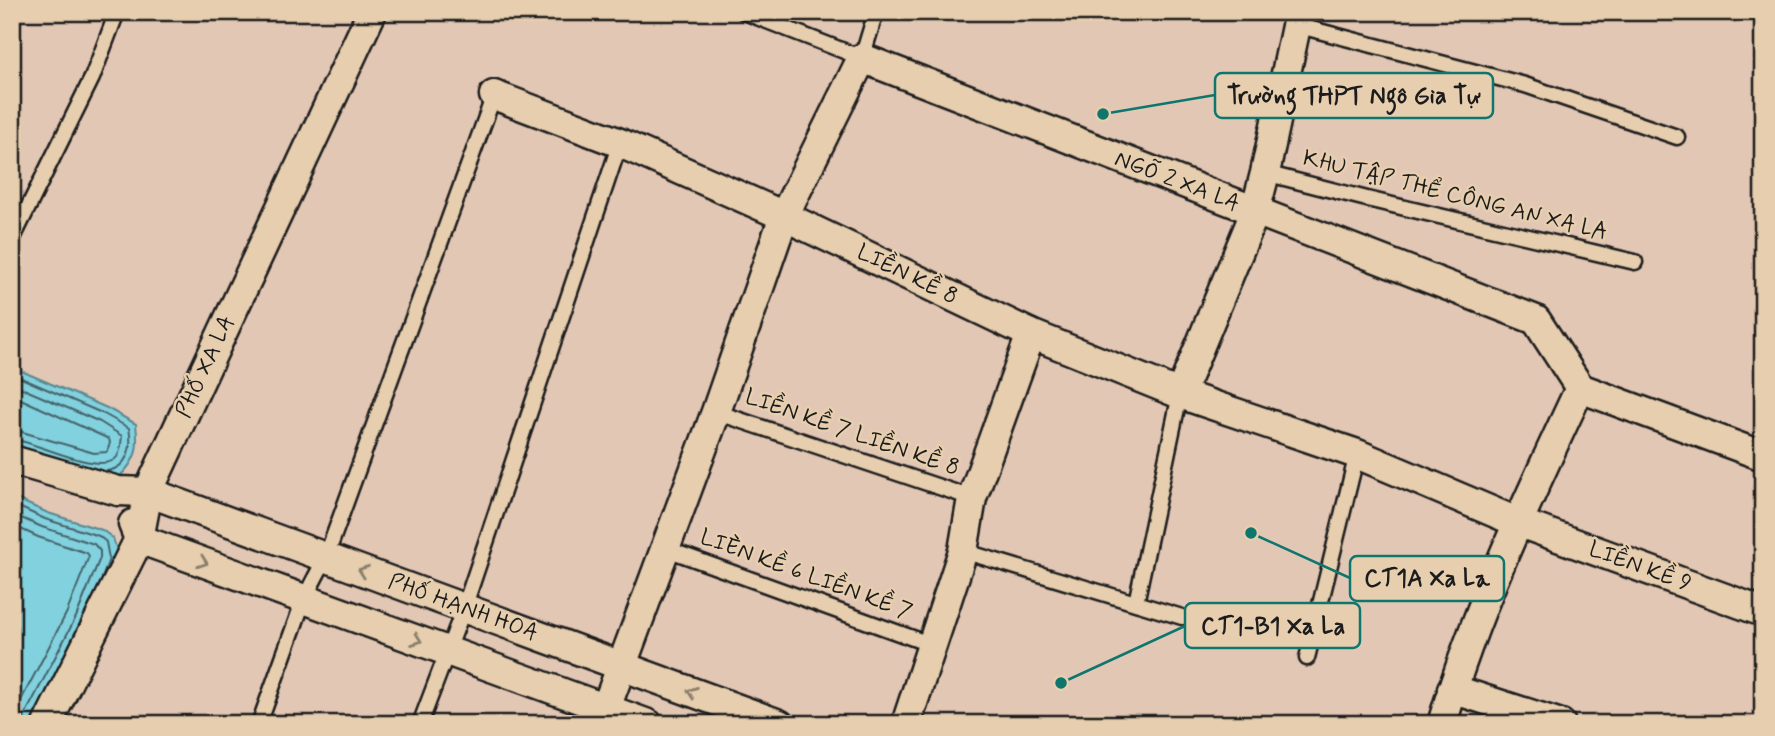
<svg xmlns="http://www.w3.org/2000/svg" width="1775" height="736" font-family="Mynerve,sans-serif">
<rect width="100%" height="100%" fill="#e3c7b5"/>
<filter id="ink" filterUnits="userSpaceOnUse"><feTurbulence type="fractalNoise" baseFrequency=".0143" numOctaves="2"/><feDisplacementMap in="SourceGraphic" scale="14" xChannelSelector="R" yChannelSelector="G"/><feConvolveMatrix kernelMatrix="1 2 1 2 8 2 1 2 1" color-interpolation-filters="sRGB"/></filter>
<g filter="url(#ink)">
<!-- water -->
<g fill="#82d1df" stroke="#598991" stroke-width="2">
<path d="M12,367L107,408L136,424C139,448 137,460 119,477L12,454Z"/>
<polygon points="12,497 48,513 102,530 113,538 116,548 116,561 38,724 12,724"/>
</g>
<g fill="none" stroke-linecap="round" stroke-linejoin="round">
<!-- shore -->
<g stroke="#45646a" stroke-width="2">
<path d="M12,374L104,414L129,428C133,446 128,468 107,471"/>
<path d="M12,384L100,422L122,436C121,443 121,451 117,457C102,477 34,441 12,439"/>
<polyline points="12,395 109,439 110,443 107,452 94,453 12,429"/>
<polyline points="12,504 45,519 99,536 106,542 109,559 102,578"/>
<polyline points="12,514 42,527 94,544 100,551 100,558 76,617 25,715 24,724"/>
<polyline points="12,525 38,537 87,553 89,556 67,612 16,710 13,724"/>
</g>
<defs>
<g id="lane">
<polyline points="744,12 862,58 876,12"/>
<polyline points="1296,25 1525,85 1677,137"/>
<polyline points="1265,173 1367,199 1635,262"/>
<polyline points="12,240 92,78 117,12"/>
<polyline points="716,412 972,498"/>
<polyline points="664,548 932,645"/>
<polyline points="963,551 1182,617"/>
<polyline points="1136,603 1180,394"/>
<polyline points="1307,658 1357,454"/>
<polyline points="259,724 304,599 326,557 494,95"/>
<polyline points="420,724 464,608 620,143"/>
</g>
<g id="street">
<polyline points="494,95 620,143 784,216 1031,334 1180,394 1357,454 1517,522 1763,612"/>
<polyline points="1580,388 1763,456"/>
<polyline points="1180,394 1255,212 1265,173 1299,12"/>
<polyline points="12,460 118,491 148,492 779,724"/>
<polyline points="133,524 139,539 648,724"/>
<polyline points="1452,689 1561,724"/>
<polyline points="47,724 139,539 148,492 372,12"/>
<polyline points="600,724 716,412 784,216 862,58 1536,320 1580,388"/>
<polyline points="906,724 963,551 972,498 1031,334"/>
<path d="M1442,724C1476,608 1529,497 1580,388"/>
</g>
</defs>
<!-- lane casing -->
<use href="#lane" stroke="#1c1c1c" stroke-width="19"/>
<!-- street casing -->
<use href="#street" stroke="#1c1c1c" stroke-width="33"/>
<!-- lane -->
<use href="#lane" stroke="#e6ceae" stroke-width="14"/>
<!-- street -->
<use href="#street" stroke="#e6ceae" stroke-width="28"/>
</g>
<!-- one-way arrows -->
<defs><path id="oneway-chevron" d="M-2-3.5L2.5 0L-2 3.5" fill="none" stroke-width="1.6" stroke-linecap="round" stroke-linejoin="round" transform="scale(1.75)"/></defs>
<g stroke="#8b7e6c">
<use href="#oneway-chevron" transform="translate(203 562) rotate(20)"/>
<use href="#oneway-chevron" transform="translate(363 571) rotate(-160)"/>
<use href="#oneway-chevron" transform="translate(417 640) rotate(20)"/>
<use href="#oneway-chevron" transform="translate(692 692) rotate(-160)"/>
</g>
</g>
<g text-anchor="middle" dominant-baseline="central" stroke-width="5" stroke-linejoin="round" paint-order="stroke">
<!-- street labels -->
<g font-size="23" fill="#1c1c1c" stroke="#e6ceae">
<text transform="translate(1177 182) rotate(21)">NGÕ 2 XA LA</text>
<text transform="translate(1455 196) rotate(14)">KHU TẬP THỂ CÔNG AN XA LA</text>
<text transform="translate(907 275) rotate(26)">LIỀN KỀ 8</text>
<text transform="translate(206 367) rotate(-65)">PHỐ XA LA</text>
<text transform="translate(852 433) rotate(19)">LIỀN KỀ 7 LIỀN KỀ 8</text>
<text transform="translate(1640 567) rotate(20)">LIỀN KỀ 9</text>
<text transform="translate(806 575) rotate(20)">LIÈN KỀ 6 LIỀN KỀ 7</text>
<text transform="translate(463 608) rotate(20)">PHỐ HẠNH HOA</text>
</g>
</g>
<!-- callouts -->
<path fill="none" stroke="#0f766e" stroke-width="2.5" d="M1103 114L1215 95M1251 533L1350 578M1061 683L1185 626"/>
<g fill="#0f766e" stroke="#e6ceae" stroke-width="2.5">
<circle cx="1103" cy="114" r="7"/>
<circle cx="1251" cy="533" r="7"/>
<circle cx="1061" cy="683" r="7"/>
</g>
<g fill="#e6ceae" stroke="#0f766e" stroke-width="2.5">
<rect x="1215" y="73" width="278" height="45" rx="7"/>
<rect x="1350" y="556" width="154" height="45" rx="7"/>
<rect x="1185" y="603" width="175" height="45" rx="7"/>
</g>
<g font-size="24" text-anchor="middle" font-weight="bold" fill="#1c1c1c">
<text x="1354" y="103">Trường THPT Ngô Gia Tự</text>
<text x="1427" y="586">CT1A Xa La</text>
<text x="1273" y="634">CT1-B1 Xa La</text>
</g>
<!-- margin -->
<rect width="1775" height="736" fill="none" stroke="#e6ceae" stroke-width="42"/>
<rect x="21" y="21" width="1733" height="694" fill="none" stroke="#1c1c1c" stroke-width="2.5" filter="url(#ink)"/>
</svg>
